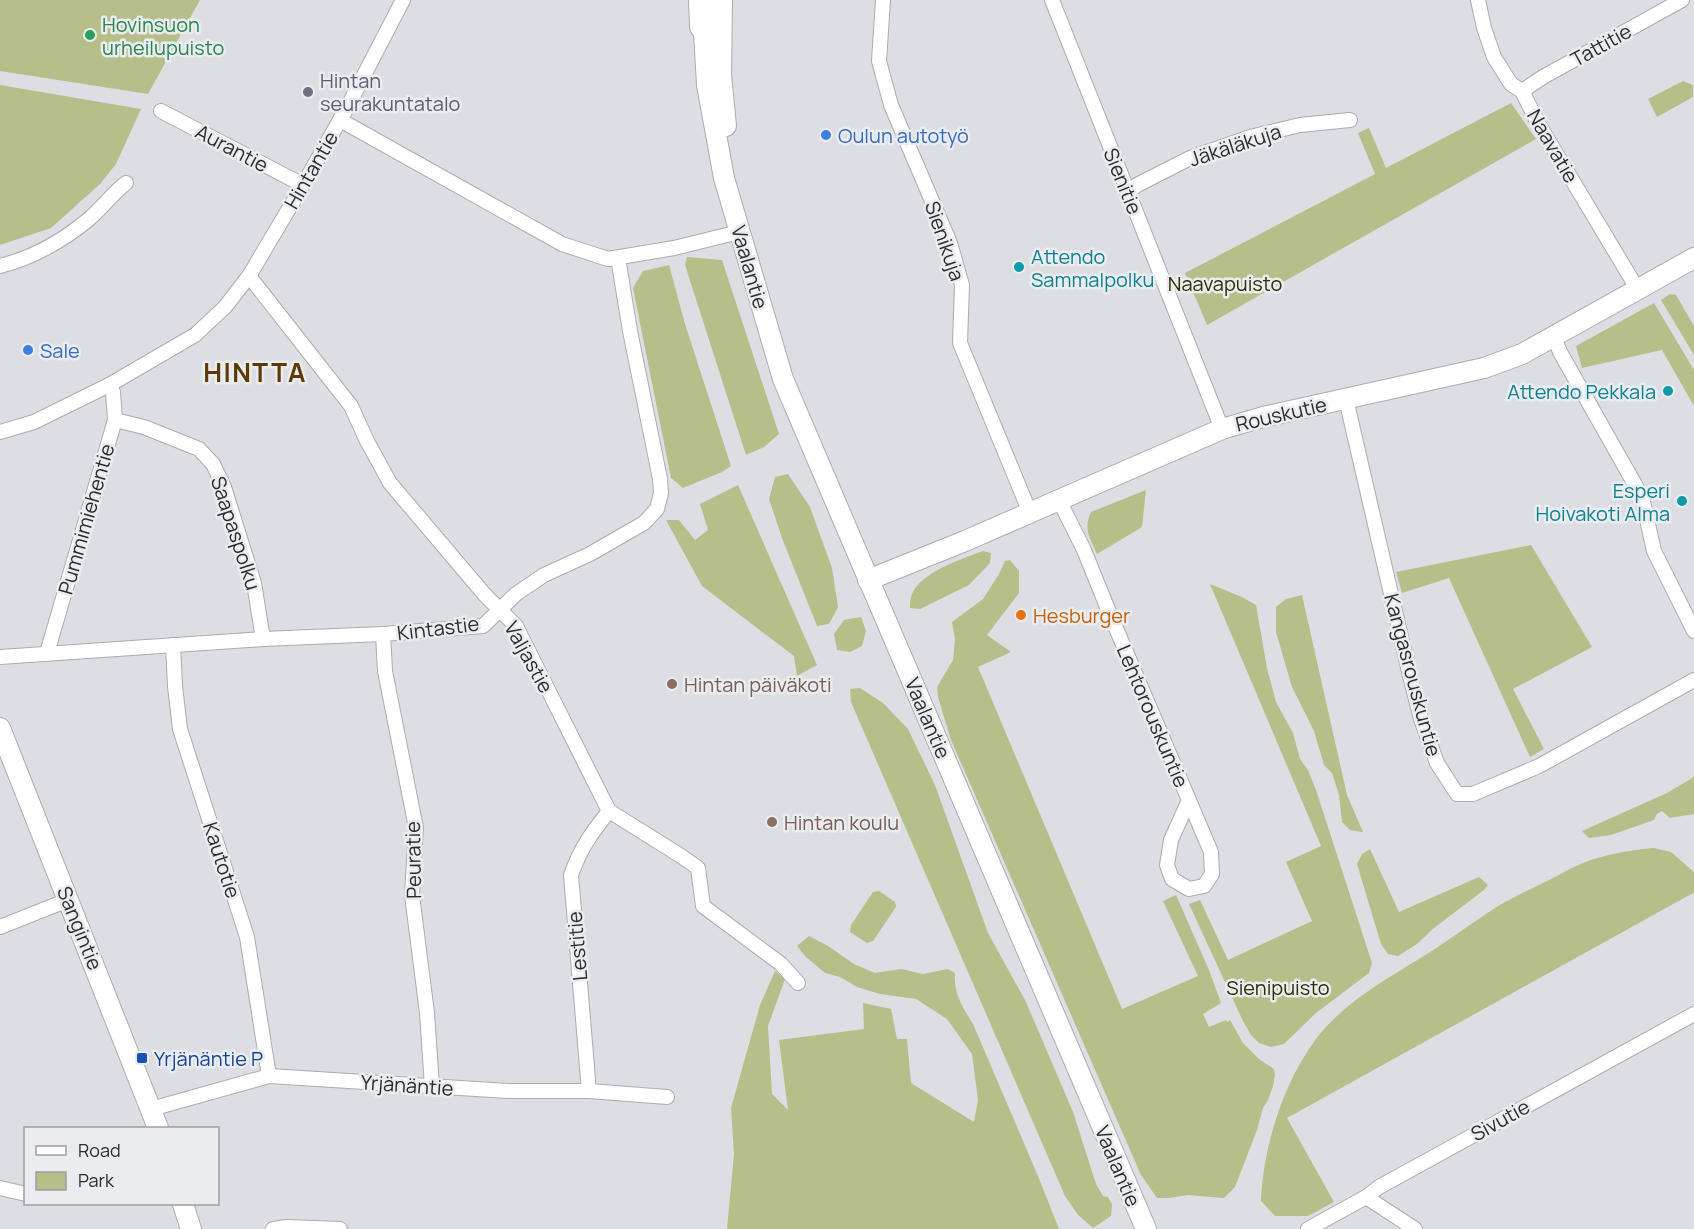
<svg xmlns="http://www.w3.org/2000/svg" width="1694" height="1229" font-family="Manrope,sans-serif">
<rect width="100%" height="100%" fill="#dcdee3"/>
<!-- green -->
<g fill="#b6bf8a">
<polygon points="0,0 200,0 148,94 0,71"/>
<polygon points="1683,81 1693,85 1693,97 1657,117 1648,99"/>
<polygon points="0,85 141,109 116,164 100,184 51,228 0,245"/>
<polygon points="1511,103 1536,139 1207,325 1185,273 1375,174 1358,133 1369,128 1386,168"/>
<polygon points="687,257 722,260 779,434 764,447 746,455 685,265"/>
<polygon points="669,265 685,324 731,466 722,472 683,488 671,478 633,288 643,271"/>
<polygon points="1670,294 1676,295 1694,326 1694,355 1661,300"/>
<polygon points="1654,303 1694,370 1694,406 1662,350 1582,368 1576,346"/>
<polygon points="788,474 810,507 832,568 838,607 829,624 817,626 782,538 769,499 775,477"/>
<polygon points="738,485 817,665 797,676 794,656 702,586 666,520 679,520 695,540 708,530 700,504"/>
<path d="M1146,490L1142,527L1097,554C1090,538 1083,529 1091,512Z"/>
<polygon points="1531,545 1592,647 1513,689 1544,749 1530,757 1449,578 1402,593 1396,572"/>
<path d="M983,551L991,553L990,563L969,585L920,609L910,608C910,604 910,598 912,594C921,572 962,559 983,551Z"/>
<polygon points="1010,560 1019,571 1019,593 987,635 1011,652 978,667 1122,1009 1198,976 1163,901 1176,895 1209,970 1221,1003 1203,1014 1209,1027 1226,1020 1227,1022 1230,1020 1243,1043 1259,1059 1274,1069 1275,1075 1273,1086 1268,1100 1263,1108 1257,1130 1235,1187 1224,1198 1188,1195 1169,1198 1157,1198 1141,1175 951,740 938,697 937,687 953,660 955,640 952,622 983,599 999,574 1005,561"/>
<polygon points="1210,584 1242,597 1256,605 1267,668 1276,702 1293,733 1300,759 1308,770 1316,790 1372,963 1369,973 1316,1013 1284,1044 1271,1047 1259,1043 1251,1035 1242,1019 1189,904 1200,900 1228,960 1312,921 1286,862 1321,846"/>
<polygon points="1302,595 1347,795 1363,832 1350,830 1342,822 1339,795 1332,773 1324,765 1314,731 1292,687 1276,632 1276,607 1286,599"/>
<polygon points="861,617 866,631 862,646 850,652 837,650 834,634 844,620"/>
<polygon points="860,688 883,703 908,729 935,785 988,933 1026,1002 1073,1112 1096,1184 1103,1196 1108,1197 1112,1204 1111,1216 1093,1228 1078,1215 1065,1196 851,702 850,689"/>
<polygon points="1694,777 1694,814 1670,818 1662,811 1657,814 1654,820 1611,835 1589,838 1582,831 1667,793"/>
<path d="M1654,848L1671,852L1694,872V894L1693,893L1287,1118L1334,1202L1308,1216H1275L1261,1201C1263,1147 1283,1083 1316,1039C1347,998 1395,975 1438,947C1458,933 1478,919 1498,906C1515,896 1533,888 1551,879C1561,874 1572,867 1583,863C1606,854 1631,850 1654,848Z"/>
<polygon points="1370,849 1399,912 1479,877 1488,885 1484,890 1434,928 1417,944 1398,956 1388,954 1381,944 1357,864 1362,854"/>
<polygon points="879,891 895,902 896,907 873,941 867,943 850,932 851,925 873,892"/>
<path d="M809,936L828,946L854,964L875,973L901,969L923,974L948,969L955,973C953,993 963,1008 973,1024L1038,1176L1059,1229H727L734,1154L731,1108L760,1005L775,971L785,979L768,1026L772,1094L788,1110L779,1040L864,1029L863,1003L891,1009L897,1039H907L911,1083L974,1122L978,1100L972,1054L947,1019L916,999L880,994L857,987L840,977L825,973L806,957L797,946Z"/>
</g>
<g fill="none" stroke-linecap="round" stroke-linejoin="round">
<defs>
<g id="street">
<polyline points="883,0 879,61 891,105 950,243 962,285 960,343 1030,513"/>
<polyline points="1052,0 1222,429"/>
<polyline points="1478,0 1484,28 1494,57 1511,84 1522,91 1538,123 1638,290"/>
<polyline points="1522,91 1543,77 1682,0"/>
<polyline points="161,111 303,185"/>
<polyline points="340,120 562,244 608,259 674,248 739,232"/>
<polyline points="1127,193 1137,185 1190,158 1250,137 1300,125 1350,120"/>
<path d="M0,266C32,258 64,240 89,219C102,208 112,194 126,183"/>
<polyline points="249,276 351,406 367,441 390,483 485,595 516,626 609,811 681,856 698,868 703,906 781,964 798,983"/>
<polyline points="1554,337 1560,352 1642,497 1654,551 1694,631"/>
<polyline points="1346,399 1410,676 1421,719 1437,763 1457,794 1473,794 1539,766 1694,680"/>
<polyline points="115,420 144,427 199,449 213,464 224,487 254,583 263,639"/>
<polyline points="0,432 34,422 109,385 195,335 225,307 249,276 303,185 349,104 403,0"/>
<polyline points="1059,500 1084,550 1107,607 1211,852 1212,874 1204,886 1189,889 1172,879 1167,865 1171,840 1189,800"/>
<polyline points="383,634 385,671 416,828 412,895 427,1013 432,1087"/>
<polyline points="173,645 175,686 180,729 247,937 269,1076"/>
<polyline points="47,653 115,420 113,392 109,385"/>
<polyline points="0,657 263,639 383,634 483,626 516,594 544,575 590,554 644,523 657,509 661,493 660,479 630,331 618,258"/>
<polyline points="0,927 68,900"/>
<path d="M589,1091L571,875C581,847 591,834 609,811"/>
<polyline points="151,1109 269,1076 508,1091 589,1091 667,1097"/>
<polyline points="0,1188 26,1194"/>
<polyline points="1366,1197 1415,1229"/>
<polyline points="273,1229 287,1227 340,1229"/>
<polyline points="1308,1229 1366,1197 1379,1187 1694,1014"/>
</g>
<g id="secondary">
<polyline points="722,0 721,75 726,126"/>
<polyline points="703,14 707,85 724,178 783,379 1146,1229"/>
<polyline points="868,580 965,541 1222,429 1263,417 1484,368 1522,354 1694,258"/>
<polyline points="0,728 158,1128"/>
<polyline points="183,1204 191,1229"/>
</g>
<polyline id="highway" points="702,0 703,26"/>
</defs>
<!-- street casing -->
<use href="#street" stroke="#aaacb0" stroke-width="16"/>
<!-- secondary casing -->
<use href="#secondary" stroke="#aaacb0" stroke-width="22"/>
<!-- highway casing -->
<use href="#highway" stroke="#aaacb0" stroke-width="28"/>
<!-- street -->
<use href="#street" stroke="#fff" stroke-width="14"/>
<!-- secondary -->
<use href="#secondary" stroke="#fff" stroke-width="20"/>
<!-- highway -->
<use href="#highway" stroke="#fff" stroke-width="26"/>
</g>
<!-- markers -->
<circle fill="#2e9e5b" stroke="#eaecf0" stroke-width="2" cx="90" cy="35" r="6"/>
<circle fill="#6b7280" stroke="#eaecf0" stroke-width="2" cx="308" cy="92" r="6"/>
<g fill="#3f7fe0" stroke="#eaecf0" stroke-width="2">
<circle cx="826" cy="135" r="6"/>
<circle cx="28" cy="350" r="6"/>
</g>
<g fill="#0f9aa8" stroke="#eaecf0" stroke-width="2">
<circle cx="1019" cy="267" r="6"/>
<circle cx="1668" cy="391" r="6"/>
<circle cx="1682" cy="501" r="6"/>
</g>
<circle fill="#e8710a" stroke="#eaecf0" stroke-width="2" cx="1021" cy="615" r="6"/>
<g fill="#8d6e63" stroke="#eaecf0" stroke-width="2">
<circle cx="672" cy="684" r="6"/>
<circle cx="772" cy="822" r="6"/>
</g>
<rect fill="#1a4fb4" stroke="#eaecf0" stroke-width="2" x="136" y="1052" width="12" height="12" rx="3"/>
<g text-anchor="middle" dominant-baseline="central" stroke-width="5" stroke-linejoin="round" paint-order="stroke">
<!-- leisure labels -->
<g font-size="20" fill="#27864d" stroke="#eaecf0" text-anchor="start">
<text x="102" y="24">Hovinsuon<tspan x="102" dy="23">urheilupuisto</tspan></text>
</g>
<!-- street labels -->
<g font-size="20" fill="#2b2b2d" stroke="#eaecf0">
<text transform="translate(1601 45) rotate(-29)">Tattitie</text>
<text transform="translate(1235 145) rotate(-18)">Jäkäläkuja</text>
<text transform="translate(1553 146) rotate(60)">Naavatie</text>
<text transform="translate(232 148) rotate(28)">Aurantie</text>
<text transform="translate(311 170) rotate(-60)">Hintantie</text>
<text transform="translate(1123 181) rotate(68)">Sienitie</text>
<text transform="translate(945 241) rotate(71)">Sienikuja</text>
<text transform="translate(750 267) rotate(74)">Vaalantie</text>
<text transform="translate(1281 414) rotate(-13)">Rouskutie</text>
<text transform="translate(86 519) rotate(-74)">Pummimiehentie</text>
<text transform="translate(236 533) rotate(72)">Saapaspolku</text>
<text transform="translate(438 628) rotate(-7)">Kintastie</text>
<text transform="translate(529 657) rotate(61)">Valjastie</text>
<text transform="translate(1413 675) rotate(75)">Kangasrouskuntie</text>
<text transform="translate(1153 716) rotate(67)">Lehtorouskuntie</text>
<text transform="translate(928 718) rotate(67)">Vaalantie</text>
<text transform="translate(222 860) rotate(72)">Kautotie</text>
<text transform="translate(413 860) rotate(-91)">Peuratie</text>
<text transform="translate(80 928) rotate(68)">Sangintie</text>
<text transform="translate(577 946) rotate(-95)">Lestitie</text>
<text transform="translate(407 1085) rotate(4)">Yrjänäntie</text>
<text transform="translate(1500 1120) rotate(-29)">Sivutie</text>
<text transform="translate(1118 1166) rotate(67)">Vaalantie</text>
</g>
<!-- worship labels -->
<g font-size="20" fill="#5b616d" stroke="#eaecf0" text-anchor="start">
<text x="320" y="80">Hintan<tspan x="320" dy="23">seurakuntatalo</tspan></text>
</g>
<!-- shop labels -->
<g font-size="20" fill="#366cbe" stroke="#eaecf0" text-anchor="start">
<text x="838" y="135">Oulun autotyö</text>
<text x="40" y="350">Sale</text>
</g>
<!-- culture labels -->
<g font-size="20" fill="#0d838f" stroke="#eaecf0" text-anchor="end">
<text x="1031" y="256" text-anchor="start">Attendo<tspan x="1031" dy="23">Sammalpolku</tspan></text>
<text x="1656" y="391">Attendo Pekkala</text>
<text x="1670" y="490">Esperi<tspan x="1670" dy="23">Hoivakoti Alma</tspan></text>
</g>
<!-- park labels -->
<g font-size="20" fill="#2b3005" stroke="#eaecf0">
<text x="1225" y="283">Naavapuisto</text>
<text x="1278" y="987">Sienipuisto</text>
</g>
<!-- food labels -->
<g font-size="20" fill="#c56008" stroke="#eaecf0" text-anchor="start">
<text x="1033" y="615">Hesburger</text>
</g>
<!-- education labels -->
<g font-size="20" fill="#785e54" stroke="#eaecf0" text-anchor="start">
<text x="684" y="684">Hintan päiväkoti</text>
<text x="784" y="822">Hintan koulu</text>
</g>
<!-- transit labels -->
<g font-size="20" fill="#164399" stroke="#eaecf0" text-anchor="start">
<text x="154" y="1058">Yrjänäntie P</text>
</g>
<!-- district labels -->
<g font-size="26" font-weight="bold" letter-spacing="1.5" fill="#5b3b01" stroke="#eaecf0">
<text x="255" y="372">HINTTA</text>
</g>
</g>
<!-- legend -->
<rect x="24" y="1127" width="195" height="78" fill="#eaecf0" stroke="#9e9fa2" stroke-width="1.5"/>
<rect x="36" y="1146" width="30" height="9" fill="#ffffff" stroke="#9e9fa2" stroke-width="1.5"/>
<text x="78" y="1157" font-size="18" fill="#2b2b2d">Road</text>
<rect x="36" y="1172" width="30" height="18" fill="#b6bf8a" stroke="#9e9fa2" stroke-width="1.5"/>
<text x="78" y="1187" font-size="18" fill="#2b2b2d">Park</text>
</svg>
